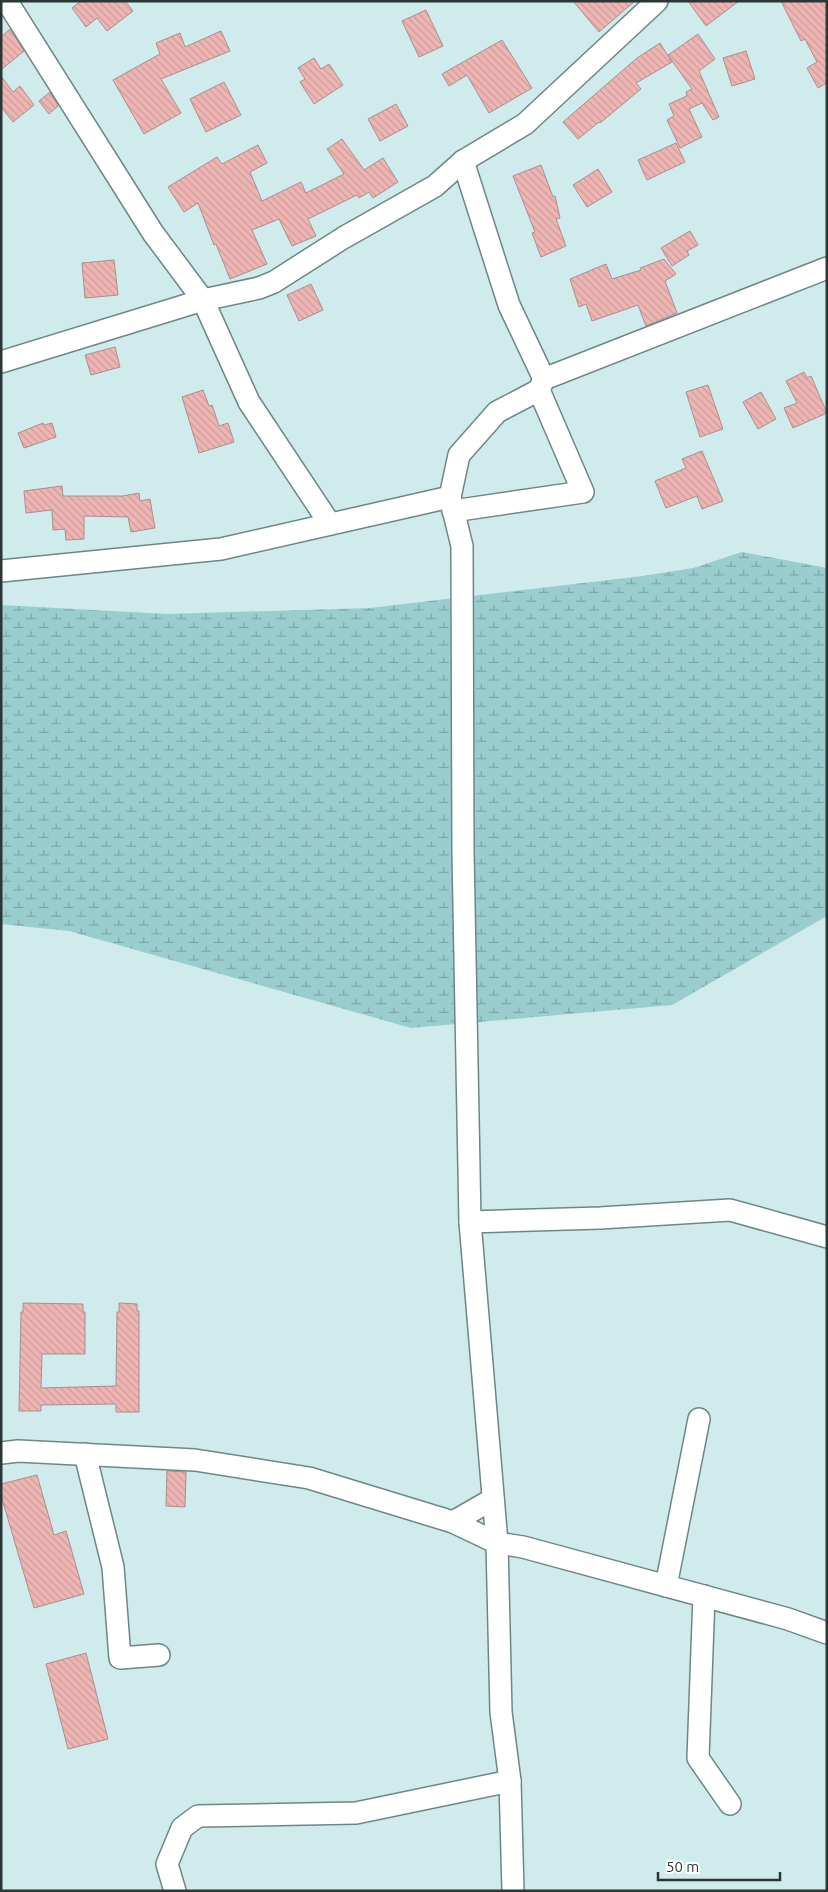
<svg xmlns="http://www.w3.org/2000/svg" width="828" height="1892" font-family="Ubuntu,sans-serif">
<defs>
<pattern id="wetland-marsh" width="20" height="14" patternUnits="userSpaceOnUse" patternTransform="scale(1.25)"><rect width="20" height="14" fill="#9acdcd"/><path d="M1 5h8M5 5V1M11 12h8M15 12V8" fill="none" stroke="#7ea7a7"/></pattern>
<pattern id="building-back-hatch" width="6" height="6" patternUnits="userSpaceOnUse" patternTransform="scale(1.25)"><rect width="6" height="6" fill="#eeb5b3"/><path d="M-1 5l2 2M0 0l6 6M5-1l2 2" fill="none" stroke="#cc9c9b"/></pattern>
</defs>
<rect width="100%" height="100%" fill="#cfebeb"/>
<!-- wetland -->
<polygon fill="url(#wetland-marsh)" points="742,552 827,568 827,916 672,1005 411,1028 69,931 1,924 1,605 167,614 370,608 643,576 693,568"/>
<!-- building -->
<g fill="url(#building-back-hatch)" stroke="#a88f8e">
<polygon points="81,1 125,1 133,11 107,31 97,18 86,27 72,8"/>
<polygon points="573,1 635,1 599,32"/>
<polygon points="688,1 739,1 706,26"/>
<polygon points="781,1 827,1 827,83 818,88 807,68 817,62 805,39 801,41"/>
<polygon points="426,10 443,46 419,57 402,21"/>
<polygon points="10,29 24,51 1,70 1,37"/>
<polygon points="221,31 230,51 161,79 181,113 144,134 113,80 160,54 156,43 180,33 185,47"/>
<polygon points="698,34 715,59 699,71 719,117 713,120 702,103 689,109 702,137 680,148 667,120 674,116 669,104 687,96 686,92 692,89 668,55"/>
<polygon points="502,40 532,88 489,113 467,75 449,86 442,74"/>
<polygon points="660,43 672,62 636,83 641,89 600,123 599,122 578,139 563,122 637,58"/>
<polygon points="746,51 755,79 732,86 723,58"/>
<polygon points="314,58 321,69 329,64 343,85 314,104 300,82 305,79 298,68"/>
<polygon points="1,76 13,92 20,86 34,105 13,122 1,107"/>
<polygon points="224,82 241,115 206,132 190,99"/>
<polygon points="50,92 58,106 49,114 39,101"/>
<polygon points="396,104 408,126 380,141 368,119"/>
<polygon points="342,139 364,170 383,158 398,182 373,198 369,192 359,198 357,195 308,219 316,236 292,246 279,219 252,230 267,264 230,279 216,244 214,245 198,203 184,212 168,187 217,157 222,164 258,145 267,163 250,172 262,201 301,182 306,193 344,174 327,149"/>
<polygon points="676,143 685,162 647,180 638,160"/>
<polygon points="541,165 553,197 555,196 560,218 556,219 566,246 541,257 532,233 535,232 513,176"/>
<polygon points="598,169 612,192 587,207 573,185"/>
<polygon points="690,231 698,245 687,251 689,255 672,266 661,248"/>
<polygon points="664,259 676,274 665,281 677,313 646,326 638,305 592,321 586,304 579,307 570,279 606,264 612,279 641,270 640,268"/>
<polygon points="114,260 118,295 85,298 82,263"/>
<polygon points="311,284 323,310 299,321 287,295"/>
<polygon points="115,347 120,367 91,375 85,355"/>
<polygon points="804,372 807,378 811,376 827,413 793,428 784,408 797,403 786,381"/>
<polygon points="708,385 723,429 700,437 686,392"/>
<polygon points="203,390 209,406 212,405 219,426 228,423 234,442 199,453 182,397"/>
<polygon points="761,392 776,419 758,429 743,402"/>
<polygon points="43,423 44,425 52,423 56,437 24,448 18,433"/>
<polygon points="702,451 723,501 702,509 697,496 666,508 655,481 686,468 682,459"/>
<polygon points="62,486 63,496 123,496 139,493 140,501 150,499 155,528 131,532 128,517 84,516 84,539 66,540 65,529 53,530 52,510 26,513 24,491"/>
<polygon points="23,1303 83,1304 83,1312 85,1312 85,1354 42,1354 41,1388 116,1386 117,1312 119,1312 119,1303 137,1304 137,1311 139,1311 139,1412 116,1412 116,1404 41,1405 41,1411 19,1411 21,1312 23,1312"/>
<polygon points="167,1471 186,1472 185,1507 166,1506"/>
<polygon points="37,1475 54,1535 66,1531 84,1594 34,1608 1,1495 1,1484"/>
<polygon points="86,1653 108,1739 68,1749 46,1664"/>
</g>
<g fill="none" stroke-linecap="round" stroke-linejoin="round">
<defs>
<g id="minor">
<polyline points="8,3 153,233 203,300 249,402 330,524"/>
<polyline points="463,161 509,305 544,379"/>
<polyline points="1,362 203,300 259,288 274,282 343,238 435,186 463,161 525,124 657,1"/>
<polyline points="450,497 462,546 463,852 470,1222 497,1543 501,1712 510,1781 513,1891"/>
<polyline points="453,511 583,492 539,390"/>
<polyline points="1,571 221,549 450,497 459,455 497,412 539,390 544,379 827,268"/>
<polyline points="470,1222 600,1218 730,1210 827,1237"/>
<polyline points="1,1453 18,1451 195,1460 309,1478 453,1522 497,1543 523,1547 788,1619 827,1633"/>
<polyline points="85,1454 113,1567 120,1658 159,1655"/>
<polyline points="453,1522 493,1499"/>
<polyline points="666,1586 699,1419"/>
<polyline points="704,1596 698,1758 730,1804"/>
<polyline points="175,1891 167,1864 182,1828 198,1816 356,1813 510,1781"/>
</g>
</defs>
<!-- minor casing -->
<use href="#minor" stroke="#6d8787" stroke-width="24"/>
<!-- minor -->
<use href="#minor" stroke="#fff" stroke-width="21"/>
</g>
<!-- border -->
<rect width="828" height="1892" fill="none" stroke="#2b3736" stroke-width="5"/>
<!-- scale -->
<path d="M658 1872v8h122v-8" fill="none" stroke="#2b3736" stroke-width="2.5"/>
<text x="666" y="1872" font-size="15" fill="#2b3736" stroke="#ffffff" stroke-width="4" paint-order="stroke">50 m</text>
</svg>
